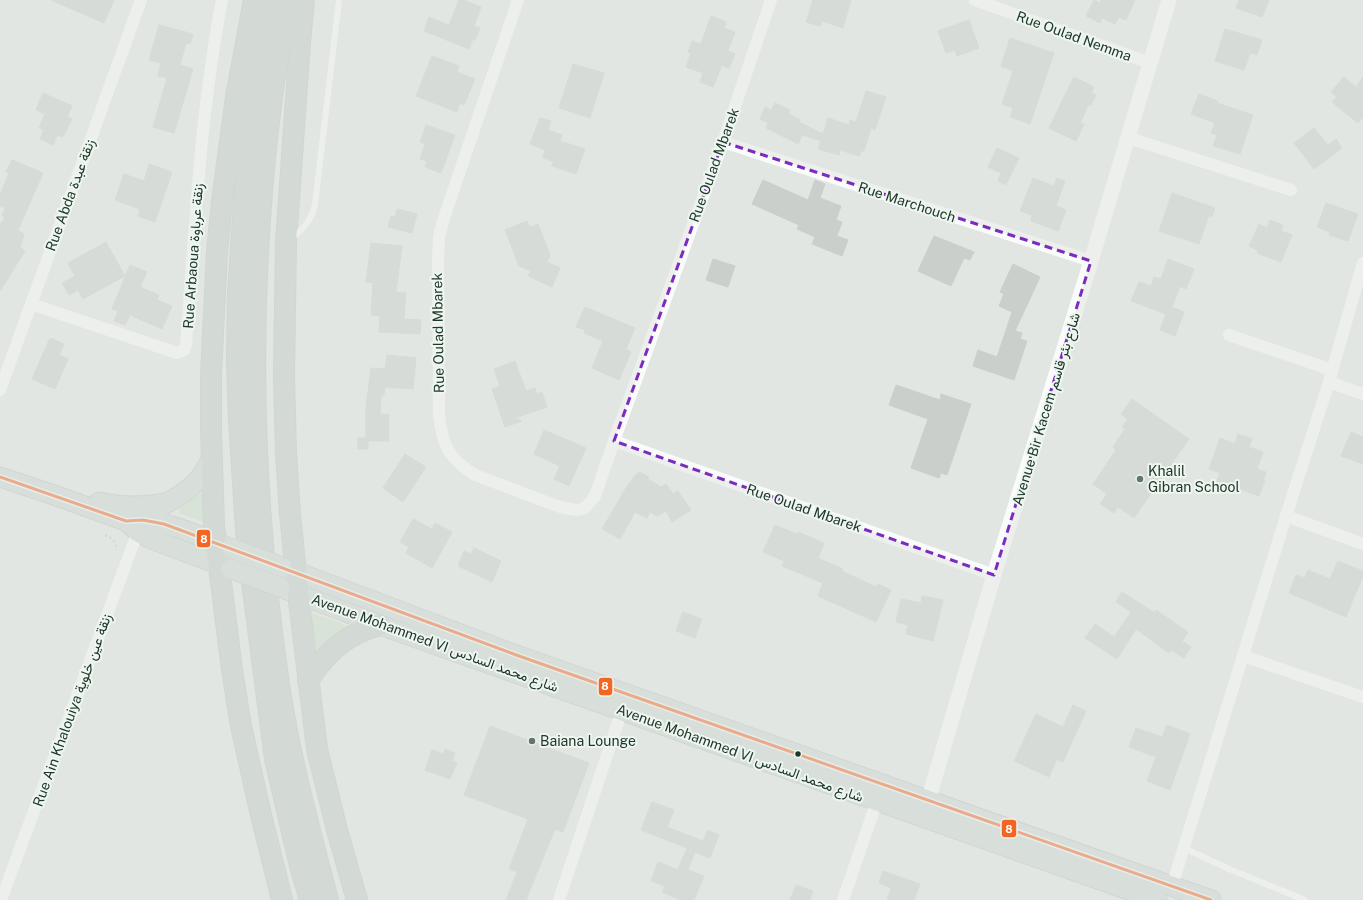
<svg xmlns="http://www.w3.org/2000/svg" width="1363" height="900" font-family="'Public Sans',Vazirmatn,sans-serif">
<rect width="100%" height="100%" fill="#e1e6e2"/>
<!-- green -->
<g fill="#cadfca">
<polygon points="204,491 204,522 179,513 179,509 181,507"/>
<polygon points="310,613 330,619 352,628 314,660"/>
</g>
<!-- building -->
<g fill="#cacfcb" stroke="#cacfcb">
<polygon points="51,0 114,0 104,23"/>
<polygon points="459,0 464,0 481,7 474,26 480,28 475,40 473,39 469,49 424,31 429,17 449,25"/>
<polygon points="813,0 851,0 843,28 822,21 820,26 806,22"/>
<polygon points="1094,0 1100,3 1101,0 1135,0 1126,20 1119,17 1115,24 1102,18 1100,23 1086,16"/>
<polygon points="1239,0 1269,0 1262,17 1236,8"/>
<polygon points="711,16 726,22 724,28 735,32 728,51 735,54 729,68 722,65 713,87 700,82 703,73 686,67 691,53 688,52 692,41 701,44"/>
<polygon points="969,20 979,48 957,56 955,50 946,53 938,31"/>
<polygon points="159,25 193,34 190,44 186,43 180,65 193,69 174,133 153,127 167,78 158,76 161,63 149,60"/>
<polygon points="1225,29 1262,40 1257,55 1250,53 1244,70 1215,61"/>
<polygon points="1010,38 1054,53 1030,124 1010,117 1013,108 1002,104 1013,71 1001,66"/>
<polygon points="432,56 459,66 457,72 475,79 464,105 460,103 457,112 416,96"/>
<polygon points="573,64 604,73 590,118 559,108"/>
<polygon points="1074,77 1094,87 1091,93 1096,95 1091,105 1089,104 1080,123 1084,124 1076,141 1049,128"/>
<polygon points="1344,77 1356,87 1363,77 1363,117 1358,123 1332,102 1337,97 1331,92"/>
<polygon points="866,91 886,97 875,130 871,128 864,151 861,151 859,156 840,150 839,155 818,149 821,141 802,135 798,144 766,128 768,123 760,119 765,107 771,110 775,103 790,110 789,114 801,120 799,122 823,134 828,118 849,125 850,120 856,122"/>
<polygon points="43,93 72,106 67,117 72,119 63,137 57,135 53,145 40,139 44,130 39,128 45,114 36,110"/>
<polygon points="1199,94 1218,101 1217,103 1253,115 1240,154 1213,146 1217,135 1211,133 1215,123 1191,114"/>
<polygon points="540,118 551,121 548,130 562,135 560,141 585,149 576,174 552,166 553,161 543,158 545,150 530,144"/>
<polygon points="426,125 455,135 441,173 425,167 427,161 420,159 425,144 420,142"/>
<polygon points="1314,128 1328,145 1336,139 1342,148 1314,169 1294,143"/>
<polygon points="997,148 1019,158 1006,185 998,181 1001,173 988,167"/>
<polygon points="12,160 43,173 18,230 24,234 20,248 25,251 0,291 0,225 5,217 2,216 5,208 0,206 0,195 9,173 6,172"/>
<polygon points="149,164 172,172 155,222 138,216 140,209 115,200 124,174 144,181"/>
<polygon points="1033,178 1054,186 1057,178 1065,181 1056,206 1066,210 1058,231 1031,221 1032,215 1020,211"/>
<polygon points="763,180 808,200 815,180 825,184 820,198 841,206 836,220 842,222 837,236 848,240 842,256 812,244 815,237 797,229 799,225 752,204"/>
<polygon points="1172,193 1215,208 1212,217 1209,215 1199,244 1159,231"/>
<polygon points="1326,203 1358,214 1348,241 1329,235 1330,232 1317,227"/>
<polygon points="397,209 417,214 412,233 388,227 391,216 395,217"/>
<polygon points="1270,220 1283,225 1281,231 1292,235 1281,262 1257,253 1258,250 1249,246 1259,224 1267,228"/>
<polygon points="527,221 530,227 538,224 550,255 547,262 560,268 552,287 528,276 531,271 519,266 505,230"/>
<polygon points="934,236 974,252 970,260 964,258 951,286 918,271"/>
<polygon points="106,242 125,276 83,299 78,290 69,295 62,283 75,276 68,263"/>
<polygon points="371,243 402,246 396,292 406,293 404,319 421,320 420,334 379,332 380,316 371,315 373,283 366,282"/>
<polygon points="713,259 735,266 728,287 706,280"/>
<polygon points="1168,259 1194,269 1186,289 1180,286 1172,307 1184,312 1175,336 1160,330 1166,314 1131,301 1139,282 1151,286 1154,277 1161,279"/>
<polygon points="1013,264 1040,277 1015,331 1022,333 1020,339 1027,341 1014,380 973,366 978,350 997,357 1012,312 999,306 1004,294 1000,292"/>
<polygon points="130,265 147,272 140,287 159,295 157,300 172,306 162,329 130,315 125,325 114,321 118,311 112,309"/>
<polygon points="585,307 635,328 626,349 631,352 619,380 592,368 603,341 584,333 585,330 576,327"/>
<polygon points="50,338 64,344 59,355 68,359 55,389 32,379"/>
<polygon points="387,355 416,358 413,389 385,387 384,395 381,395 380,414 389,415 389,441 368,441 368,449 358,449 358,438 366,438 366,407 371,368 385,369"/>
<polygon points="515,361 526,391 535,388 537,394 542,392 547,407 515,418 522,421 505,427 492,389 500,386 494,369"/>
<polygon points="896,385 940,400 941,394 971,404 947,475 941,473 939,478 911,468 928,419 889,405"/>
<polygon points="1132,399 1189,439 1134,518 1118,507 1114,513 1100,504 1107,494 1093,484 1116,450 1113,447 1125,429 1122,427 1128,419 1121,414"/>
<polygon points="544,430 586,448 569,486 554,479 560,466 534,454"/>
<polygon points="1351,432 1363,437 1363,464 1341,456"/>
<polygon points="1238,434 1252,439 1249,447 1263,452 1257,469 1266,472 1263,480 1265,480 1259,496 1217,481 1220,473 1209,469 1220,438 1235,444"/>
<polygon points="405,454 426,467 403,502 383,488"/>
<polygon points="640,472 649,477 648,479 661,487 666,484 673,494 678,491 691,510 672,522 666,511 657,516 650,512 647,518 635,512 620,539 602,529 627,486 630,483 635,475"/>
<polygon points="413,519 432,529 435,523 452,532 432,568 406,553 409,547 400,542"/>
<polygon points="775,525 797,534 798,532 824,543 818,558 843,569 842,571 876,587 878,584 891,590 876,622 818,596 823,583 782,566 784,561 763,552"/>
<polygon points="474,548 501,561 492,582 458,566 464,551 471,554"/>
<polygon points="1338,561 1363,571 1363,576 1346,617 1289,593 1296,575 1305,578 1308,570 1330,579"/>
<polygon points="1122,592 1155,613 1156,610 1188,632 1182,641 1191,647 1184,658 1171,650 1169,653 1136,629 1117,659 1085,638 1095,624 1114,637 1131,612 1116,602"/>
<polygon points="922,596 943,600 933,641 906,634 908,625 896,622 901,599 921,603"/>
<polygon points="683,612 702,619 695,638 676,631"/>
<polygon points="1073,705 1086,711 1063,762 1057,759 1049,777 1014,761 1036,714 1063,727"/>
<polygon points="1167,725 1190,734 1170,790 1147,781 1156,757 1129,747 1136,728 1162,737"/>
<polygon points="490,726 589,763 563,832 555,829 526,900 506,900 517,872 509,869 528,819 464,795"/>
<polygon points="445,749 455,753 452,761 457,763 450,779 425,770 432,750 443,754"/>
<polygon points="652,802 674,810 667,827 703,841 708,830 719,835 710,858 695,852 688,870 704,876 694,900 681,900 662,892 665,886 651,881 658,862 678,870 687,848 641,830"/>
<polygon points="883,871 920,884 914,900 887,900 891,888 879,883"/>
<polygon points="796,885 813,891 810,900 790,900"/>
</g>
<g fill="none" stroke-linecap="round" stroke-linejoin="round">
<defs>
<g id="primary">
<polyline points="0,477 54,495 126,521 138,532 151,539 231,569"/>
<path d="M99,502C123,508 145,507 169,502"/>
<path d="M158,508C183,494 202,484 212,456"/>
<path d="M126,521C159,516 199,536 230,548"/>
<polyline points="283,567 519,656 1211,900"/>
<polyline points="285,589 380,625 1157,900"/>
</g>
<g id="trunk">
<polyline points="254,0 236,97 222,201 217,252 211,374 211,431 214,526 232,670 241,726 261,815 282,900"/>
<polyline points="268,0 247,166 242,230 238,294 237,358 239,422 247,544 275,759 300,866 310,900"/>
<path d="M287,0C246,228 246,462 280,691C291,762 310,831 328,900"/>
<polyline points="304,0 300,42 286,242 284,376 286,452 290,514 298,593 317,749 337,830 357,900"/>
<path d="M308,681C325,653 348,633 380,625"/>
</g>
</defs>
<!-- primary casing -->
<use href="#primary" stroke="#bbc3be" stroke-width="21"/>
<!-- trunk casing -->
<use href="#trunk" stroke="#bbc3be" stroke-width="22"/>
<!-- path -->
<path stroke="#bfc7c2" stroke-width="2" stroke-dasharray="2 3" stroke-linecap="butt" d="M105,535C112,538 117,541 116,550"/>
<!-- service -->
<g stroke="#fafbfb" stroke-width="6">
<path d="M291,239C303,229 311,221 315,205L339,0"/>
<polyline points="1184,848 1229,869 1305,900"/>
</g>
<!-- minor -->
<g stroke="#fafbfb" stroke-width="12">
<path d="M518,0L443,221L439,237L438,258L439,414C442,445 449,459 475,475L560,507L570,509L578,510L585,508L595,496L614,441L723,142L771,0"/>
<polyline points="975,0 1150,63"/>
<polyline points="1129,138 1291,190"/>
<polyline points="723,142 1091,261"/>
<path d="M31,304L177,353L184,350L186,345C195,229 200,114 222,0"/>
<polyline points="1229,335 1332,370"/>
<polyline points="1329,382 1363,394"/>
<polyline points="0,390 141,0"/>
<polyline points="614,441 994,575"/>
<polyline points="1286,516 1363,544"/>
<polyline points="1243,656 1363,697"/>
<polyline points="1172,886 1286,516 1329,382 1363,263"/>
<polyline points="1,900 140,526"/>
<polyline points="559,900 622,710"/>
<polyline points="843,900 877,801"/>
</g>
<!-- tertiary -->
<polyline stroke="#fafbfb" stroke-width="15" points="925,811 994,575 1091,261 1169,0"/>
<!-- primary -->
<use href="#primary" stroke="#ccd4cf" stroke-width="19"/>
<!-- trunk -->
<use href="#trunk" stroke="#c2cac6" stroke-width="20"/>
<defs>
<g id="primary-bridge">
<polyline points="231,548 282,567"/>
<polyline points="231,569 280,587"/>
</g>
</defs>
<!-- primary-bridge casing -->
<use href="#primary-bridge" stroke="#bbc3be" stroke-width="21" stroke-linecap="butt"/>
<!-- primary-bridge -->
<use href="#primary-bridge" stroke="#ccd4cf" stroke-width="19"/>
<defs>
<polyline id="bus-1" points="0,477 126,521 143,520 164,524 519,656 1211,900"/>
</defs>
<!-- bus-1 casing -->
<use href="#bus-1" stroke="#eef6f0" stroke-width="6"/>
<!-- bus-1 -->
<use href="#bus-1" stroke="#f26522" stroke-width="3"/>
</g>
<!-- marked area -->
<path d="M0 0H1363V900H0ZM723,142L1091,261L994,575L614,441Z" fill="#e1e6e2" fill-opacity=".55" fill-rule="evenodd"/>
<path fill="none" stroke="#7b2cbf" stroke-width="3" stroke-dasharray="8 5" stroke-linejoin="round" d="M723,142L1091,261L994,575L614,441Z"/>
<!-- markers -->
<g fill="#64756b" stroke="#eef6f0" stroke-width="1.5">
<circle cx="1140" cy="479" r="4"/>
<circle cx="532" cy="741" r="4"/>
</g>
<circle fill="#20382b" stroke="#eef6f0" stroke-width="1.5" cx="798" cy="754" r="3.5"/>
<g text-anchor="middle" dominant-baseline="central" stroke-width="4" stroke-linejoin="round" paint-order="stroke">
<!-- street labels -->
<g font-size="14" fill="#20382b" stroke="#eef6f0">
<text transform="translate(1074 36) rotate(20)">Rue Oulad Nemma</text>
<text transform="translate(714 165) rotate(-70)">Rue Oulad Mbarek</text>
<text transform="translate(70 195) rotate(-70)">Rue Abda زنقة عبدة</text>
<text transform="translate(907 202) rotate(18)">Rue Marchouch</text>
<text transform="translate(193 256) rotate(-86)">Rue Arbaoua زنقة عرباوة</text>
<text transform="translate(438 333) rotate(-91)">Rue Oulad Mbarek</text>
<text transform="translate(1046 409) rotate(-73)">Avenue Bir Kacem شارع بئر قاسم</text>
<text transform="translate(804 508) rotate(19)">Rue Oulad Mbarek</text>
<text transform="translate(435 643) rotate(20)">Avenue Mohammed VI شارع محمد السادس</text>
<text transform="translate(72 710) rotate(-70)">Rue Ain Khalouiya زنقة عين خلوية</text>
<text transform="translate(740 753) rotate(20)">Avenue Mohammed VI شارع محمد السادس</text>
</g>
<!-- poi labels -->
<g font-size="14" fill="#20382b" stroke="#eef6f0" text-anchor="start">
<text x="1148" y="471">Khalil<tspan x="1148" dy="16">Gibran School</tspan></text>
<text x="540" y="741">Baiana Lounge</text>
</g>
</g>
<g stroke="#eef6f0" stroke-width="1.5">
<rect x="196" y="529" width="15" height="19" rx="4" fill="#f26522"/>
<rect x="598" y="677" width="15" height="19" rx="4" fill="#f26522"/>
<rect x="1001" y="819" width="16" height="19" rx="4" fill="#f26522"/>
</g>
<g font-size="11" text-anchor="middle" font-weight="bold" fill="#fff">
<text x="204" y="543">8</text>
<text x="605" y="690">8</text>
<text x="1009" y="833">8</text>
</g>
</svg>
